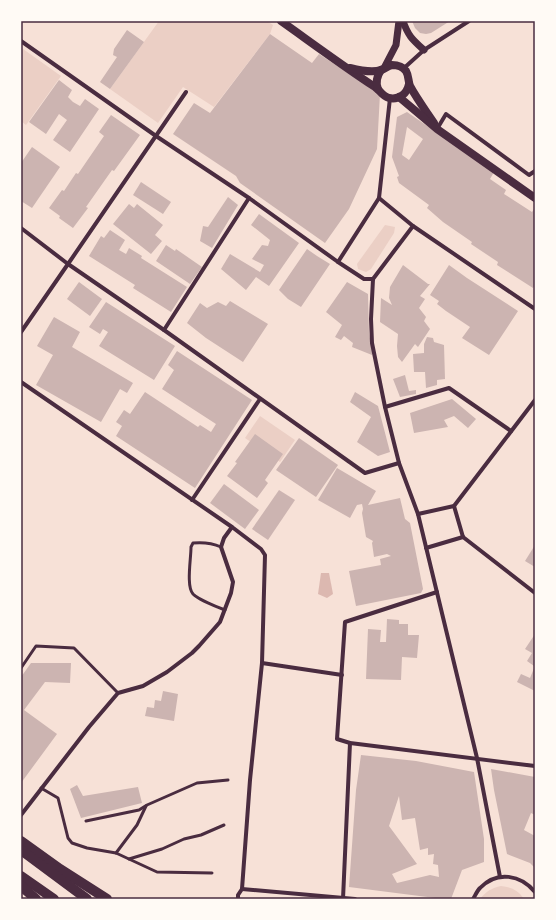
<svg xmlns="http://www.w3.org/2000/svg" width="556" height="920" font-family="'Times New Roman',serif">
<rect width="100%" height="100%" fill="#f7e1d7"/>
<!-- green -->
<g fill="#ebcfc5">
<polygon points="159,21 267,21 273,25 270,34 214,107 183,87 158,123 110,89"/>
<polygon points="23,49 61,76 26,125 21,121 21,52"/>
<polygon points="385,225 395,227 394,233 371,269 366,272 358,269 357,264"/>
<polygon points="260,416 295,440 280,462 245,438"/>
<path d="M501,886C511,887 518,890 524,899H480C486,891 492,888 501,886Z"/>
</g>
<!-- water -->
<polygon fill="#dcb8b0" points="321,573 329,573 333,594 327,598 318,594"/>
<!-- building -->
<g fill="#ccb4b1" fill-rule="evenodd">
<polygon points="412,21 450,21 431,33 426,34 420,33 415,28"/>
<polygon points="127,30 144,42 110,89 100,82 117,57 113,55 114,49"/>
<polygon points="270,34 312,63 319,54 380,94 377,149 349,209 325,243 240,183 236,176 173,134 194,103 210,113"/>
<polygon points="59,80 72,90 68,97 73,102 80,106 85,99 99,109 70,152 53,140 67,120 59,114 46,134 29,122"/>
<path d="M407,112L494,172L490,179L506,190L504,194L532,212L534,209L535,210V285L533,288L497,265L498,262L471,244L472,242L443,222L427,208L429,205L399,183L397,177L399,176L392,157L397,117ZM407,127L423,139L409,160L402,155Z"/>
<polygon points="111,115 140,135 114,171 112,170 86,207 88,208 73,228 59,218 60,216 49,208 62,190 64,191 76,173 78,174 104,136 99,132"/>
<polygon points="32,147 60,167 32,208 21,201 21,163"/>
<polygon points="141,182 171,202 163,214 133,195"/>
<polygon points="228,197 238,205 212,248 200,241 203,226 208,227"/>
<polygon points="129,204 134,208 137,204 163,225 155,235 162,241 151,254 113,224"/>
<polygon points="259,214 299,243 269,286 256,277 246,290 221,269 230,254 260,272 264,265 252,259 262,245 268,246 270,240 251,225"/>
<polygon points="110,230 125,240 119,250 126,254 129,248 142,256 141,258 187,287 171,312 133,288 135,285 89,256 101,236 104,238"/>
<polygon points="166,245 175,251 176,249 202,267 190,284 156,261"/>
<polygon points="307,249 317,256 330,264 301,307 288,299 279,290"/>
<polygon points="403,265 428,284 430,284 420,296 425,299 419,308 426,317 424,321 430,329 418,347 415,344 402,362 398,357 397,346 398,334 380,322 381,298 392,305 389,298 390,287"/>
<polygon points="449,265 467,278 518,311 489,355 462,338 470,327 446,311 437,304 439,301 430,295"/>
<polygon points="79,282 102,299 90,316 67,299"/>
<polygon points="347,282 368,294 369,333 372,350 372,355 352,347 353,343 344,336 341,340 335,337 342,325 326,312"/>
<polygon points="230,301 268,324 243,362 206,338 187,323 200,303 207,308 218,302 226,306"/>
<polygon points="106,302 175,346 154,380 99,346 108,332 103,329 100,334 89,327"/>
<polygon points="54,317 80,332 72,347 133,383 127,393 120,389 101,422 36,385 53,355 37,346"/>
<polygon points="427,337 433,338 434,342 444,345 445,379 437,380 437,385 426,388 425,372 414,372 413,354 424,353 424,344"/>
<polygon points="177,351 252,400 195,488 116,436 122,426 116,422 124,410 130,414 145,392 198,427 200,425 211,432 216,424 162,389 174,370 168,365"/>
<polygon points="405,375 409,391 416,390 416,394 400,397 393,379"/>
<polygon points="355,392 378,406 390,452 378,456 357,442 371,417 350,402"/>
<polygon points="452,399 476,419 468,428 454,416 444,420 448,427 414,433 410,413"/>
<polygon points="255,434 283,454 265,480 268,483 257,498 227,476 237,463 235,462"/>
<polygon points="299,438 338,465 316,497 276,470"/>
<polygon points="337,468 376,491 368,505 400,498 405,519 410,523 423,589 421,593 356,606 349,571 381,565 380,559 391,556 387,554 374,557 372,543 373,541 366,537 362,513 363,509 362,504 357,505 350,518 318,500"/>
<polygon points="224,484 259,510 245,529 210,503"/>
<polygon points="279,490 295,500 268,540 252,529"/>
<polygon points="535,545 535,567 525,561"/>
<polygon points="387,619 399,620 399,624 408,624 408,635 419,635 417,658 402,657 401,680 366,679 368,629 381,630 380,642 386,642"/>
<polygon points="535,634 535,663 534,666 527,661 532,653 525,649"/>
<polygon points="31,663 71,663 70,683 45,682 24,710 57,734 21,783 21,677"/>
<polygon points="535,666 535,691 517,682 521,674 530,678"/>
<polygon points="163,691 178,694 174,721 145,716 147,707 154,708 155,700 161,701"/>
<path d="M361,755L416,761L474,772L484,839V862L462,870L451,899H443L349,887L356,790ZM399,796L402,820L415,818L420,850L428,848V855L434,854L433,864L438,865L439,877L430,875L397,883L392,874L417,864L389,826Z"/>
<polygon points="491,769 535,777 535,815 531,813 524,830 535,836 535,868 530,863 507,854 494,790"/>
<polygon points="77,785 83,796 138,787 142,803 81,818 70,789"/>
</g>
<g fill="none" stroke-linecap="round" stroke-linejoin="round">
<!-- service -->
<g stroke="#4a2c40" stroke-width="3">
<path d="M221,547C212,543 203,542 193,543L191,547C191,559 186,586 193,594C198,599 217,607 225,610"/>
<polyline points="21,668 36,646 74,648 118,693"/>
<polyline points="41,788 58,798 68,838 72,843 87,848 116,853 157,872 212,873"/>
<polyline points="86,821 139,810 147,805 197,783 228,780"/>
<polyline points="116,853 137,825 146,806"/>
<polyline points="129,859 162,849 184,839 201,835 224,825"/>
</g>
<!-- minor -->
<g stroke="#4a2c40" stroke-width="4">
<polyline points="21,41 156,136 249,198 338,262 364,279 373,279"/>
<polyline points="403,69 424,50 469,21"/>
<polyline points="437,129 446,114 529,175 535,171"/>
<polyline points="379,198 413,226 535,309"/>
<polyline points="21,228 68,264 164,330 365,473 399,463"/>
<polyline points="338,262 379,198 390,98"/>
<polyline points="373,279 371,319 372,343 385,407 399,463 418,514 477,758 500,877"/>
<polyline points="373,279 413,226"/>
<polyline points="164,330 249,198"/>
<polyline points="21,332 68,264 186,92"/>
<polyline points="21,382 232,527 261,549 265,555 262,663 250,780 242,889 238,895 238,899"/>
<polyline points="385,407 449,388 511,431"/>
<polyline points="192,500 260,399"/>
<polyline points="454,506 463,537"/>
<polyline points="418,514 454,506 535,400"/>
<polyline points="463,537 535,593"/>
<polyline points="426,548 463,537"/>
<polyline points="437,592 345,622 337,739 350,743 535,766"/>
<polyline points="262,663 342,675"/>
<polyline points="21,815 89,727 118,693 143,686 167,672 192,653 199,646 220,622 231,593 233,582 221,547 224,538 232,527"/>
<polyline points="242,889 355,899"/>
<polyline points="343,899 350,743"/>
<path d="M473,899C475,896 477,891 480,888C497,870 521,875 535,892"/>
</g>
<!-- tertiary -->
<g stroke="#4a2c40" stroke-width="7">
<path d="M403,21C408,36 413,40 424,50"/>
<polyline points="384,68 396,45 399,21"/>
</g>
<!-- secondary -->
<g stroke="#4a2c40" stroke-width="8">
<path d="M281,21C312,43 343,66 375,87C380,90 382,96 389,98C399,100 407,94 409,84"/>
<path d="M350,68C358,70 373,73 381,70C385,69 387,66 392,65C397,65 403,67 406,71C409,76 408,81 410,86C417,99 426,111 434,123"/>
<path d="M378,89C375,82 377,76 381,70"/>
<polyline points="399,97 437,129 535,198"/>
</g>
<!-- trunk -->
<g stroke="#4a2c40" stroke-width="10">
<polyline points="21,841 60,869 107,899"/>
<polyline points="21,850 87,899"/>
<polyline points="21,876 54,899"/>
<polyline points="21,886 36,899"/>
</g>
</g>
<!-- border -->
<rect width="556" height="920" fill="none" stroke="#fffaf5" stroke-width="44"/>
<rect x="22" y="22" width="512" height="876" fill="none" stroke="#4a2c40" stroke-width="1.5"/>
</svg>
